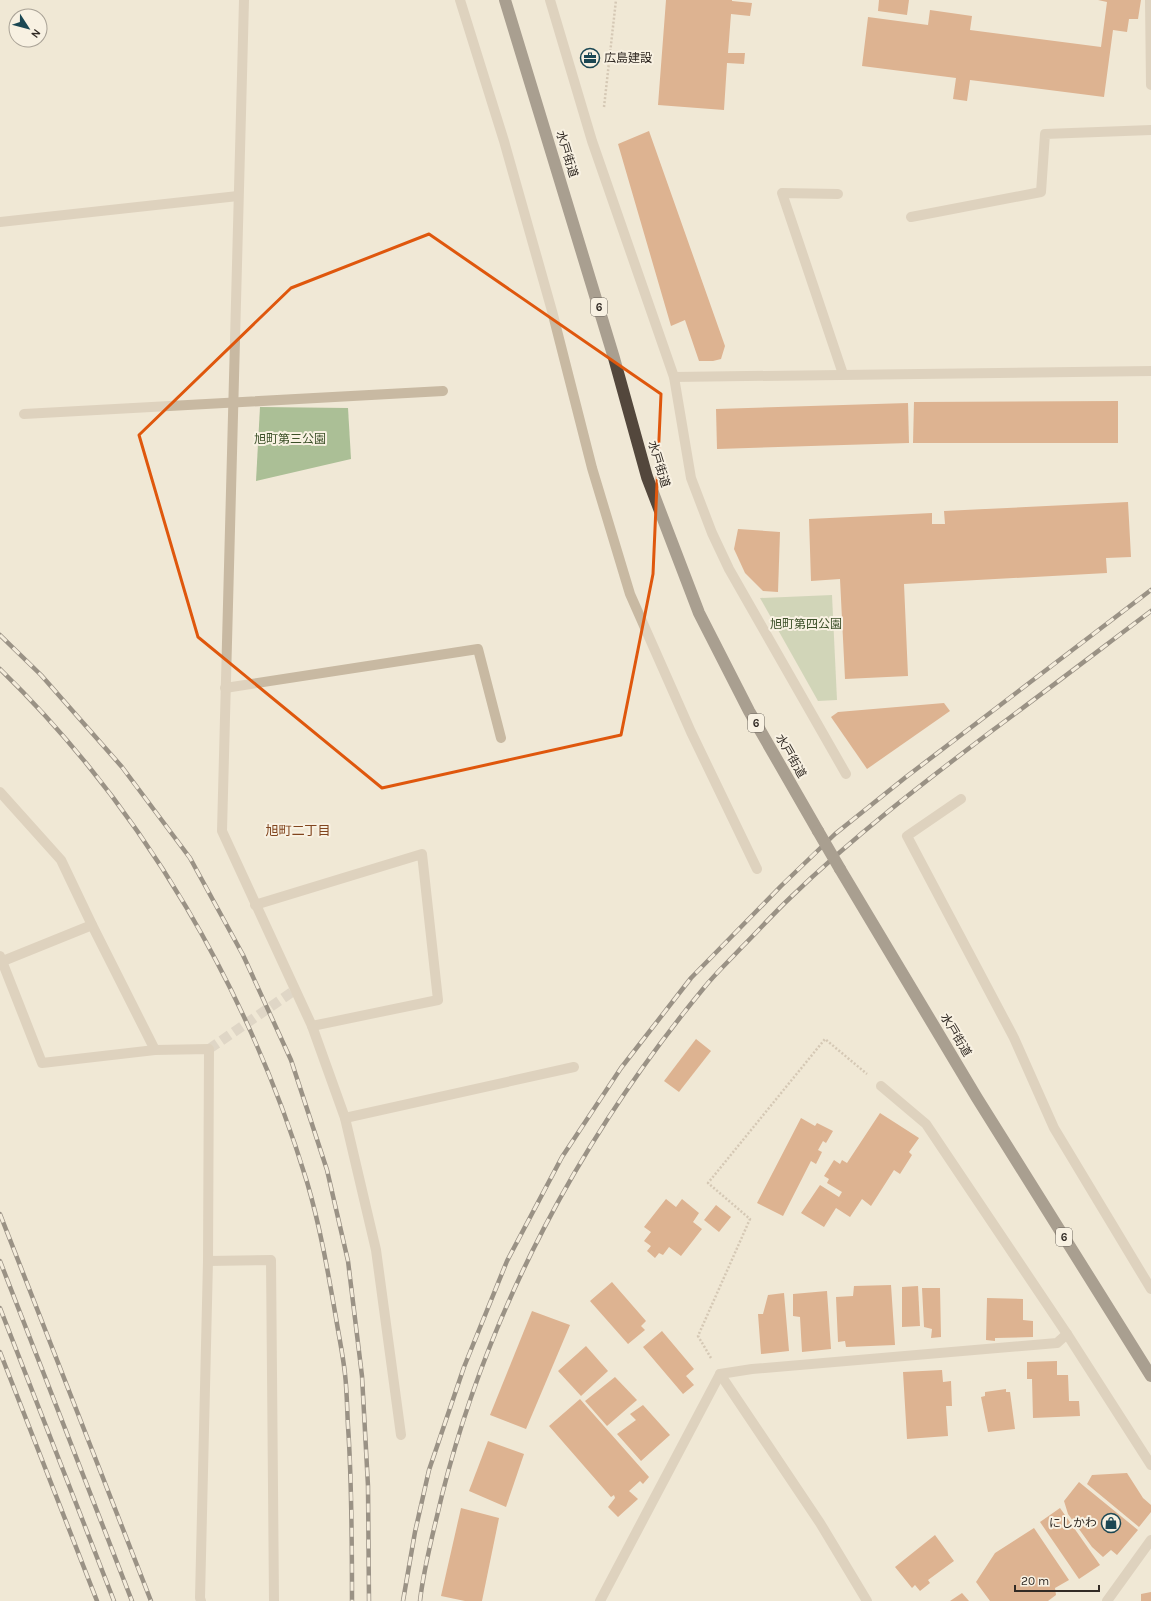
<svg xmlns="http://www.w3.org/2000/svg" width="1151" height="1601" font-family="Karla,'Noto Sans JP',sans-serif">
<rect width="100%" height="100%" fill="#f0e8d6"/>
<!-- green -->
<g fill="#abbf96">
<polygon points="260,407 348,408 351,459 256,481"/>
<polygon points="832,595 837,700 818,701 760,598"/>
</g>
<!-- building -->
<g fill="#c6743e">
<polygon points="666,0 732,0 732,1 752,3 750,16 731,14 728,53 745,53 744,64 727,63 724,110 658,105"/>
<polygon points="879,0 909,0 907,15 878,11"/>
<polygon points="1098,0 1141,0 1138,19 1129,19 1127,32 1113,30 1104,97 970,80 967,101 953,99 956,78 862,66 868,17 928,25 930,10 972,16 970,30 1101,47 1107,2"/>
<polygon points="649,131 725,346 721,359 713,361 699,361 685,320 671,326 618,144"/>
<polygon points="1118,401 1118,443 913,443 914,402"/>
<polygon points="908,403 909,443 717,449 716,409"/>
<polygon points="1128,502 1131,557 1106,558 1107,573 904,584 908,676 845,679 840,579 811,581 809,519 932,513 932,524 945,524 944,511"/>
<polygon points="738,529 780,532 778,592 763,591 745,573 734,549"/>
<polygon points="944,703 950,711 867,769 831,717 838,712"/>
<polygon points="696,1039 711,1051 679,1092 664,1081"/>
<polygon points="880,1113 919,1138 909,1152 912,1155 900,1174 894,1170 871,1206 862,1199 850,1217 836,1208 824,1227 801,1213 820,1185 839,1197 842,1192 827,1183 829,1179 824,1176 834,1160 840,1164 842,1160 847,1163"/>
<polygon points="801,1118 815,1126 817,1123 833,1131 826,1143 823,1141 818,1150 822,1152 816,1164 811,1161 783,1216 757,1203"/>
<polygon points="666,1199 676,1207 682,1199 699,1213 693,1222 702,1229 681,1256 669,1247 663,1255 659,1253 655,1258 647,1251 651,1246 644,1241 651,1232 644,1227"/>
<polygon points="716,1205 731,1217 719,1232 704,1220"/>
<polygon points="612,1282 646,1321 641,1326 645,1330 628,1344 590,1301"/>
<polygon points="891,1285 895,1345 846,1347 845,1341 838,1342 836,1297 853,1296 854,1286"/>
<polygon points="918,1286 920,1326 902,1327 902,1287"/>
<polygon points="922,1288 940,1288 941,1337 931,1338 932,1329 924,1327"/>
<polygon points="827,1291 831,1349 802,1352 800,1317 793,1316 793,1294"/>
<polygon points="784,1293 789,1351 761,1354 758,1314 763,1314 768,1295"/>
<polygon points="987,1298 1023,1299 1023,1320 1033,1321 1033,1337 995,1338 995,1341 986,1340"/>
<polygon points="532,1311 570,1325 526,1429 490,1415"/>
<polygon points="662,1331 694,1369 686,1376 694,1385 683,1394 643,1347"/>
<polygon points="586,1346 608,1371 581,1396 558,1371"/>
<polygon points="1057,1361 1057,1375 1068,1375 1069,1401 1079,1401 1080,1416 1033,1418 1032,1379 1027,1379 1027,1362"/>
<polygon points="942,1370 943,1382 951,1381 952,1406 946,1406 948,1436 907,1439 903,1372"/>
<polygon points="615,1377 637,1400 607,1426 585,1401"/>
<polygon points="1006,1389 1006,1392 1010,1392 1015,1429 988,1432 981,1397 985,1396 985,1392"/>
<polygon points="580,1399 649,1477 643,1484 640,1481 629,1491 638,1499 618,1517 608,1507 615,1498 614,1495 611,1497 549,1426"/>
<polygon points="643,1405 670,1435 641,1461 617,1434 636,1420 630,1414"/>
<polygon points="488,1441 524,1454 506,1507 469,1491"/>
<polygon points="1127,1473 1143,1498 1151,1505 1151,1512 1139,1527 1087,1484 1092,1475"/>
<polygon points="1079,1482 1138,1530 1117,1555 1111,1550 1103,1557 1092,1547 1068,1514 1064,1501"/>
<polygon points="461,1508 499,1518 482,1601 465,1601 441,1596"/>
<polygon points="1060,1508 1100,1565 1079,1579 1040,1522"/>
<polygon points="1034,1528 1069,1580 1055,1588 1056,1595 1048,1601 990,1601 976,1582 995,1553"/>
<polygon points="935,1535 954,1561 928,1580 930,1583 920,1591 915,1585 912,1588 895,1567"/>
<polygon points="1151,1592 1151,1601 1141,1601 1141,1594"/>
<polygon points="962,1593 969,1601 950,1601"/>
</g>
<g fill="none" stroke-linecap="round" stroke-linejoin="round">
<!-- minor-tunnel -->
<polyline stroke="#cac2b3" stroke-width="10" stroke-dasharray="10 5" stroke-linecap="butt" points="209,1049 295,990"/>
<!-- path -->
<g stroke="#b3a38d" stroke-width="2.5" stroke-dasharray="2 2" stroke-linecap="butt">
<polyline points="604,107 616,0"/>
<polyline points="711,1358 698,1336 750,1219 708,1183 825,1039 867,1074"/>
</g>
<!-- minor -->
<g stroke="#c8b9a2" stroke-width="10">
<polyline points="244,0 222,831 312,1026 345,1118 376,1250 401,1435"/>
<polyline points="460,0 504,141 552,311 592,468 630,594 691,732 757,869"/>
<polyline points="550,0 592,141 674,377 691,478 712,533 729,569 846,774"/>
<polyline points="1150,0 1151,85"/>
<polyline points="838,194 782,193 843,374"/>
<polyline points="911,217 1041,192 1045,134 1151,130"/>
<polyline points="0,222 238,196"/>
<polyline points="674,377 1151,371"/>
<polyline points="24,414 443,391"/>
<polyline points="225,688 478,649 501,738"/>
<polyline points="0,792 61,860 92,925 155,1050"/>
<polyline points="961,799 907,836 1014,1038 1054,1128 1151,1289"/>
<polyline points="255,905 422,854 438,1000 312,1026"/>
<polyline points="0,956 42,1063 155,1050 209,1049 208,1261 200,1598 201,1601"/>
<polyline points="3,961 92,925"/>
<polyline points="881,1086 926,1124 1067,1334"/>
<polyline points="345,1118 574,1067"/>
<polyline points="208,1261 271,1260 274,1601"/>
<polyline points="720,1374 820,1523 867,1601"/>
<polyline points="600,1601 720,1374 752,1369 1057,1343 1067,1334 1151,1465"/>
<polyline points="1107,1601 1151,1540"/>
</g>
<!-- highway -->
<g stroke="#53473c" stroke-width="12">
<polyline points="505,0 614,358 647,477 699,613 749,711 818,831"/>
<polyline points="840,869 977,1098 1151,1376"/>
</g>
<defs>
<g id="rail">
<polyline points="0,635 41,675 122,767 190,858 243,955 291,1060 327,1170 348,1261 362,1376 368,1486 369,1601"/>
<path d="M0,669C144,809 249,991 307,1182C320,1226 328,1272 336,1318C339,1337 343,1355 345,1374C347,1391 347,1409 348,1426C352,1484 352,1542 352,1601"/>
<polyline points="0,1214 151,1601"/>
<polyline points="0,1261 132,1601"/>
<polyline points="0,1308 114,1601"/>
<polyline points="0,1352 97,1601"/>
<polyline points="403,1601 415,1532 429,1470 464,1367 507,1261 562,1157 621,1068 691,978 781,886 835,834 906,777 1151,590"/>
<path d="M420,1601C424,1565 434,1530 442,1495C489,1308 581,1137 703,989C715,974 729,961 742,947C759,930 774,913 791,897C854,836 923,783 993,730C1046,691 1098,651 1151,611"/>
</g>
</defs>
<!-- rail casing -->
<use href="#rail" stroke="#322b25" stroke-width="4.5"/>
<!-- rail -->
<use href="#rail" stroke="#f8f1e2" stroke-width="3" stroke-dasharray="9" stroke-linecap="butt"/>
<!-- highway-bridge -->
<polyline stroke="#53473c" stroke-width="12" points="818,831 840,869"/>
</g>
<!-- marked area -->
<path d="M0 0H1151V1601H0ZM429,234L661,394L653,574L621,735L382,788L198,637L139,435L291,288Z" fill="#f0e8d6" fill-opacity=".55" fill-rule="evenodd"/>
<path fill="none" stroke="#df570d" stroke-width="3" stroke-linejoin="round" d="M429,234L661,394L653,574L621,735L382,788L198,637L139,435L291,288Z"/>
<!-- icons -->
<defs>
<symbol id="office-ring" viewBox="-11 -11 22 22"><circle r="9.5" fill="#f8f1e2" stroke="#1b4753" stroke-width="1.5"/><path d="M-6-3h4V-5.5h4V-3h4V5H-6ZM-1-4.5V-3h2v-1.5ZM-6 0V1H6V0Z" fill="#1b4753"/></symbol>
<symbol id="shop-ring" viewBox="-11 -11 22 22"><circle r="9.5" fill="#f8f1e2" stroke="#1b4753" stroke-width="1.5"/><path d="M-5-2.5h2.3a2.7 3.5 0 0 1 5.4 0H5L5.5 6h-11ZM-1.5-2.5h3a1.5 2.3 0 0 0-3 0Z" fill="#1b4753"/></symbol>
</defs>
<g fill-rule="evenodd">
<use href="#office-ring" x="579" y="47" width="22" height="22"/>
<use href="#shop-ring" x="1100" y="1512" width="22" height="22"/>
</g>
<g text-anchor="middle" dominant-baseline="central" stroke-width="4" stroke-linejoin="round" paint-order="stroke">
<!-- shield labels -->
<g fill="#f8f1e2" stroke="#6d665e" stroke-width="1">
<rect x="591" y="298" width="16" height="18" rx="3"/>
<rect x="748" y="714" width="16" height="18" rx="3"/>
<rect x="1056" y="1228" width="16" height="18" rx="3"/>
</g>
<g font-size="11" font-weight="bold" fill="#322b25">
<text x="599" y="307">6</text>
<text x="756" y="723">6</text>
<text x="1064" y="1237">6</text>
</g>
<!-- poi labels -->
<g font-size="12" fill="#322b25" stroke="#f8f1e2" text-anchor="start">
<text x="604" y="58">広島建設</text>
<text x="1097" y="1523" text-anchor="end">にしかわ</text>
</g>
<!-- street labels -->
<g font-size="12" fill="#322b25" stroke="#f8f1e2">
<text transform="translate(567 154) rotate(73)">水戸街道</text>
<text transform="translate(659 464) rotate(73)">水戸街道</text>
<text transform="translate(791 756) rotate(60)">水戸街道</text>
<text transform="translate(956 1035) rotate(59)">水戸街道</text>
</g>
<!-- park labels -->
<g font-size="12" fill="#3c5029" stroke="#f8f1e2">
<text x="290" y="439">旭町第三公園</text>
<text x="806" y="624">旭町第四公園</text>
</g>
<!-- neighbourhood labels -->
<g font-size="13" fill="#81451e" stroke="#f8f1e2">
<text x="298" y="830">旭町二丁目</text>
</g>
</g>
<!-- north arrow -->
<g transform="translate(28 28) rotate(126)"><circle r="19" fill="#f8f1e2" stroke="#a9a296"/>
<path d="M0-3L7 15L0 10L-7 15Z" fill="#1b4753"/>
<text y="-6" font-size="11" font-weight="bold" text-anchor="middle" fill="#322b25">N</text>
</g>
<!-- scale -->
<path d="M1015 1585v6h84v-6" fill="none" stroke="#322b25" stroke-width="2"/>
<text x="1021" y="1585" font-size="12" fill="#322b25" stroke="#f8f1e2" stroke-width="3" paint-order="stroke">20 m</text>
</svg>
